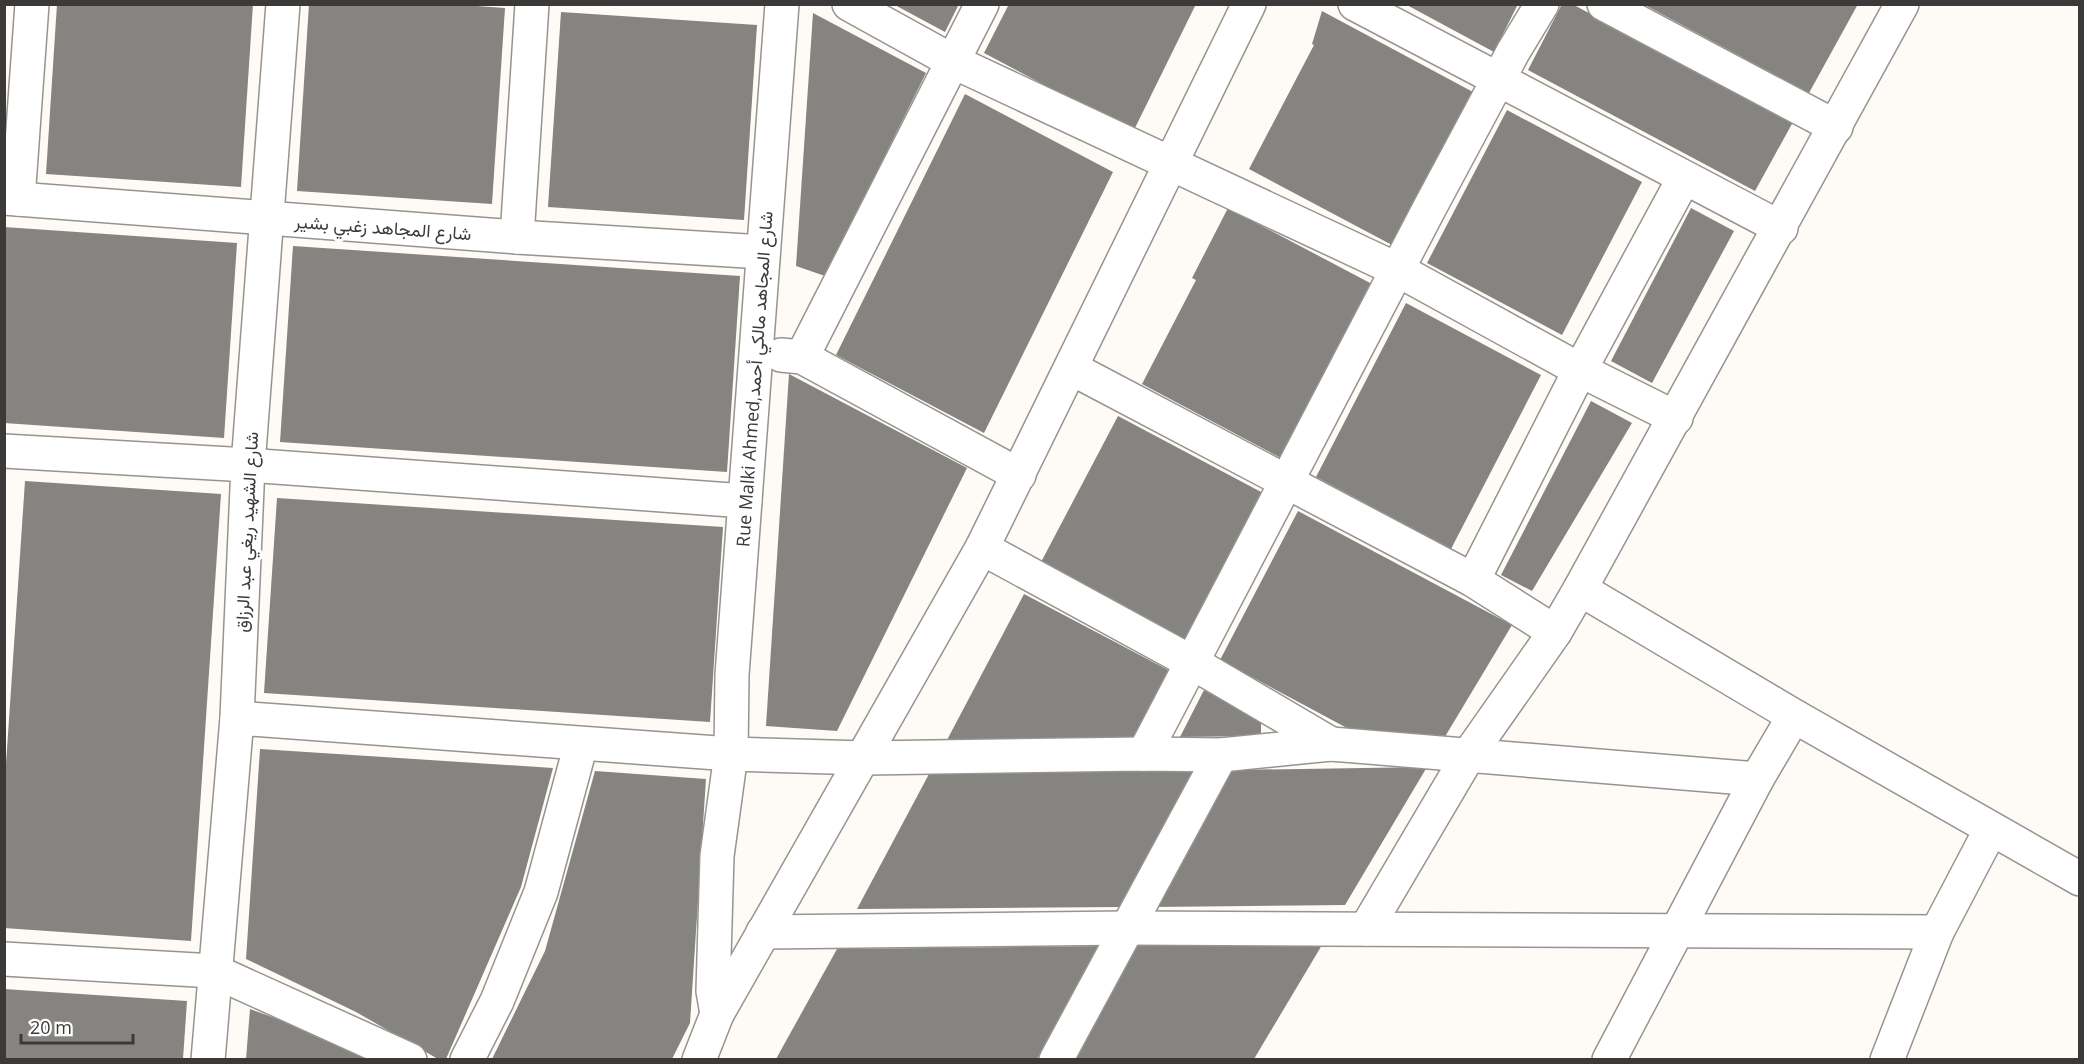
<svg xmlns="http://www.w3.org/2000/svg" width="2084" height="1064" font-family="'Open Sans',Vazirmatn,sans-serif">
<rect width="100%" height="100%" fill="#fefaf6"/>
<!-- building -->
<g fill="#858480">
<polygon points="57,4 253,4 241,187 46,174"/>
<polygon points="309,4 449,4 505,8 492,204 297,191"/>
<polygon points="893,4 959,4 945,32"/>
<polygon points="1009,4 1196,4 1133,132 984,53"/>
<polygon points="1405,4 1518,4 1494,52"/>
<polygon points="1562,4 1572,4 1793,122 1755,191 1528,70"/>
<polygon points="1643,4 1858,4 1809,93"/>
<polygon points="1322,11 1473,92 1392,245 1249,169 1314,45 1312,44"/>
<polygon points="561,12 757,25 744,220 548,207"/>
<polygon points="813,13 926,73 825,276 796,266"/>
<polygon points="965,94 1113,172 984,433 836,355"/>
<polygon points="1507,110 1642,182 1562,335 1427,263"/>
<polygon points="1228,208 1372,284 1281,458 1142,384 1196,280 1192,278"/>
<polygon points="1691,208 1734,231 1652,383 1611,361"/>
<polygon points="4,227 237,243 224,438 4,423"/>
<polygon points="293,246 740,276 727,472 280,442"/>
<polygon points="1406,303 1541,375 1451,549 1316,477"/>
<polygon points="789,374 967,468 837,731 766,726"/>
<polygon points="1591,401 1632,423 1532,591 1501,575"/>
<polygon points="1118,416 1263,493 1185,641 1040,564"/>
<polygon points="25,481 221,494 191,941 4,928 4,794"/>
<polygon points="277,498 723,527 710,722 264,693"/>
<polygon points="1298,511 1512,625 1443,740 1429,734 1360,735 1220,660"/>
<polygon points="1024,594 1170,671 1135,737 947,740"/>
<polygon points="1204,690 1254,716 1261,721 1261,736 1180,737"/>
<polygon points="260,749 553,768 521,887 446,1059 438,1059 356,1012 246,959"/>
<polygon points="1427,767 1345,905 1153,907 1229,770"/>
<polygon points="1197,770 1122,907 857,909 929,774"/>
<polygon points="595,771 706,779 690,1023 672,1059 492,1059 545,951"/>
<polygon points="1322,945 1254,1059 1069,1059 1132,946"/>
<polygon points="1100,946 1037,1059 776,1059 837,949"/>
<polygon points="4,989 187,1001 183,1059 4,1059"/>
<polygon points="250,1009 338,1041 377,1059 246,1059"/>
</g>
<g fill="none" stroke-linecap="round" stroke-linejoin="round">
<defs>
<g id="minor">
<polyline points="849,4 954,62 1398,270 1580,370 1676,418"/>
<polyline points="1355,4 1781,228"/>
<polyline points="1604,4 1836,127"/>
<polyline points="4,198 517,237 763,252"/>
<polyline points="18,199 32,4"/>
<polyline points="517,237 532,4"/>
<polyline points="781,355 802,357 1019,475"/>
<polyline points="802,357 982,4"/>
<polyline points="1071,368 1473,580 1555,632"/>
<polyline points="4,451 248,465 745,501"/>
<polyline points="982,548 1193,663 1331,744"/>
<polyline points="1473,580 1580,370 1684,178"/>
<polyline points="1580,589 1794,716 2080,879"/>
<polyline points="237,718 731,754 865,758 1144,754 1221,755 1331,744 1757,779"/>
<polyline points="1144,754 1429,209 1513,52 1542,4"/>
<polyline points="1366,929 1468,756 1555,632 1580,589 1902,4"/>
<polyline points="763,932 1128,928 1937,932"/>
<polyline points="717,1014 713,991 717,856 731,754 732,675 782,4"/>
<polyline points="208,1060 237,718 248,465 283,4"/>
<polyline points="467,1060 497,1001 541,892 581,744"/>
<polyline points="699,1060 717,1014 982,548 1249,4"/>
<polyline points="1056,1060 1221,755"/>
<polyline points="1609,1060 1757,779 1794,716"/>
<polyline points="1887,1060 1937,932 1991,829"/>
</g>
<polyline id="tertiary" points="4,959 214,971 410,1060"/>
</defs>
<!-- minor casing -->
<use href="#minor" stroke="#979490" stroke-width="36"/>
<!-- tertiary casing -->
<use href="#tertiary" stroke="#979490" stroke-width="36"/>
<!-- minor -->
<use href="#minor" stroke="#fff" stroke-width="33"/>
<!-- tertiary -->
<use href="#tertiary" stroke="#fff" stroke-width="33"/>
</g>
<g text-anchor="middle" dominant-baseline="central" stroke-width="6" stroke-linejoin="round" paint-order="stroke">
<!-- street labels -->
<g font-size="18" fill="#3b3a39" stroke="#fff">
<text transform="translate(383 227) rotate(4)">شارع المجاهد زغبي بشير</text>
<text transform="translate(754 379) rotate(-86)">Rue Malki Ahmed,شارع المجاهد مالكي أحمد</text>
<text transform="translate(246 532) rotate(-87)">شارع الشهيد ريغي عبد الرزاق</text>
</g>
</g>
<!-- border -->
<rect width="2084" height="1064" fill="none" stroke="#3b3a39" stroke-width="12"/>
<!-- scale -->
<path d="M21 1034v9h112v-9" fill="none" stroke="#3b3a39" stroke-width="3"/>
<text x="30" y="1034" font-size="18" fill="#3b3a39" stroke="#ffffff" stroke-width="4.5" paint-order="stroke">20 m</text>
</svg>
